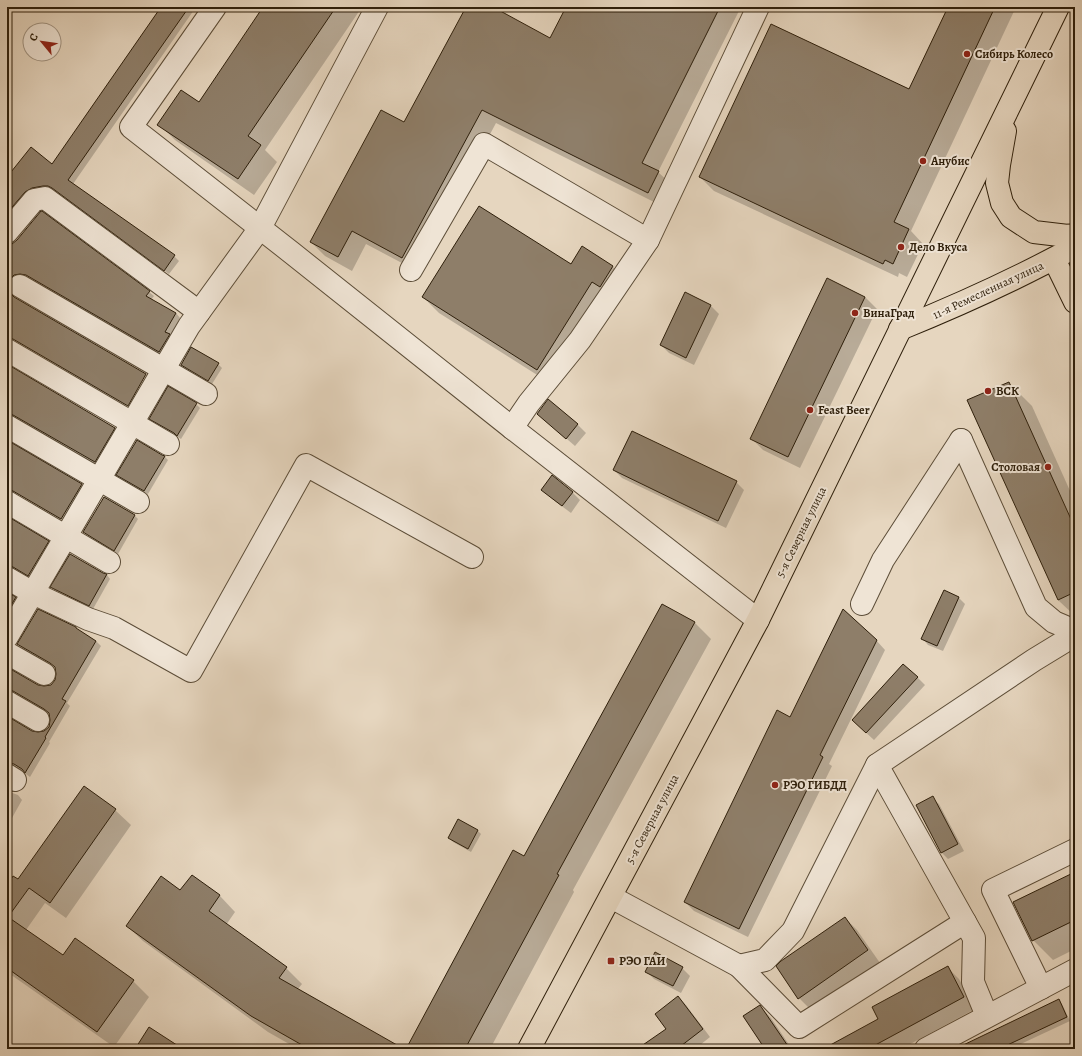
<svg xmlns="http://www.w3.org/2000/svg" width="1082" height="1056" font-family="Alegreya,serif">
<rect width="100%" height="100%" fill="#e6d6bf"/>
<filter id="stains"><feTurbulence type="fractalNoise" baseFrequency=".005" numOctaves="4"/><feColorMatrix values="0 0 0 0 .2 0 0 0 0 .09 0 0 0 0 .02 0 0 0 .5 -.17"/></filter>
<radialGradient id="worn" r=".72"><stop offset=".6" stop-color="#630" stop-opacity="0"/><stop offset="1" stop-color="#630" stop-opacity=".3"/></radialGradient>
<!-- shadow -->
<g fill="#0003">
<polygon points="163,7 196,7 73,184 174,256 179,261 169,274 58,192 54,190 48,190 7,223 7,178 52,165"/>
<polygon points="264,7 362,7 265,150 277,162 254,195 175,140 159,124 199,104"/>
<polygon points="467,7 491,7 551,39 567,7 741,7 658,172 673,186 662,206 496,123 417,271 366,244 352,271 325,256 311,242 404,124"/>
<polygon points="948,7 1016,7 911,231 923,244 907,277 899,273 898,277 714,191 700,177 910,90"/>
<polygon points="7,245 149,292 154,296 151,300 176,313 180,318 170,336 174,340 164,356 32,280 26,278 12,291 13,298 145,375 126,406 19,344 13,342 7,343"/>
<polygon points="582,248 613,267 629,283 553,385 439,313 423,297 571,265"/>
<polygon points="686,294 711,306 719,314 694,365 669,353 661,345"/>
<polygon points="865,297 877,309 800,468 763,450 751,438"/>
<polygon points="218,364 222,368 212,384 186,368 182,365"/>
<polygon points="7,366 114,428 119,433 100,466 19,420 13,418 7,419"/>
<polygon points="147,376 151,379 133,410 128,407"/>
<polygon points="1009,383 1032,406 1075,502 1075,616 1058,600"/>
<polygon points="168,388 196,404 200,408 181,439 154,422 151,418"/>
<polygon points="548,401 578,425 586,433 575,446 538,414"/>
<polygon points="7,442 81,485 86,489 66,523 19,495 13,494 7,495"/>
<polygon points="161,456 165,457 168,460 148,494 121,478 118,475"/>
<polygon points="614,470 736,482 744,490 726,528 622,478"/>
<polygon points="543,490 572,492 580,500 571,513 551,498"/>
<polygon points="104,498 135,516 138,519 118,554 88,536 84,532"/>
<polygon points="7,518 48,542 53,546 33,580 19,572 13,570 7,571"/>
<polygon points="102,574 107,575 110,579 93,609 55,591 52,587"/>
<polygon points="944,591 959,598 965,604 943,651 928,645 922,638"/>
<polygon points="7,594 15,598 20,603 7,625"/>
<polygon points="662,605 695,623 711,639 573,890 574,892 490,1049 407,1049 524,857"/>
<polygon points="79,631 96,641 101,646 67,703 70,706 49,742 50,743 30,777 19,769 13,767 7,768 7,718 31,732 38,733 44,732 50,726 51,720 50,714 19,696 13,694 7,695 7,669 38,686 45,687 51,685 56,681 57,674 56,667 23,649 18,644"/>
<polygon points="876,640 885,650 829,764 832,766 748,937 694,911 685,902 790,718"/>
<polygon points="917,677 925,685 874,740 861,728"/>
<polygon points="7,791 18,795 22,800 7,827"/>
<polygon points="932,798 939,804 964,851 948,859 942,853 917,806"/>
<polygon points="115,810 131,825 66,918 45,903 26,930 63,957 133,981 149,997 114,1047 7,972 7,887 18,881"/>
<polygon points="477,830 481,834 471,852 453,842 449,838"/>
<polygon points="1075,873 1075,949 1053,960 1033,940"/>
<polygon points="192,876 220,896 235,912 226,925 286,968 302,984 298,989 402,1049 298,1049 268,1032 143,941 127,926 180,891"/>
<polygon points="845,918 857,930 880,963 811,1010 799,998"/>
<polygon points="947,967 959,979 975,1009 901,1049 825,1049 880,1020"/>
<polygon points="682,968 690,976 681,993 654,979 646,971"/>
<polygon points="678,997 686,1005 710,1037 695,1049 639,1049 668,1029"/>
<polygon points="1059,1000 1062,1004 1070,1021 1010,1049 957,1049"/>
<polygon points="760,1006 771,1018 792,1049 758,1049 764,1045"/>
</g>
<!-- building -->
<g fill="#8e7e69" stroke="#2e1f0b">
<polygon points="161,7 189,7 68,180 175,255 164,271 52,188 48,186 43,186 32,188 25,192 7,213 7,177 31,147 52,164"/>
<polygon points="263,7 336,7 248,136 261,145 238,179 157,125 181,90 199,102"/>
<polygon points="466,7 493,7 550,38 566,7 720,7 642,163 659,171 648,193 482,110 402,258 352,231 338,257 310,242 381,110 404,122"/>
<polygon points="948,7 995,7 894,222 909,229 893,264 885,260 883,264 699,177 771,24 909,89"/>
<polygon points="479,206 571,264 582,246 613,266 600,287 592,282 537,370 422,297"/>
<polygon points="41,211 42,211 150,291 146,296 176,313 165,332 170,334 159,352 26,275 20,274 14,275 9,280 8,286 9,292 14,297 146,374 128,406 13,339 7,338 7,244 12,244 17,240"/>
<polygon points="827,278 865,297 788,457 750,439"/>
<polygon points="685,292 711,305 686,358 660,345"/>
<polygon points="191,347 219,363 208,381 181,365"/>
<polygon points="7,364 115,428 95,462 13,415 7,414"/>
<polygon points="1009,382 1075,528 1075,592 1058,600 967,400"/>
<polygon points="168,386 197,403 177,436 174,433 149,419"/>
<polygon points="548,399 578,424 566,439 537,414"/>
<polygon points="632,431 737,481 718,521 613,470"/>
<polygon points="7,440 82,484 61,519 13,491 7,490"/>
<polygon points="137,440 162,455 165,456 144,491 116,475"/>
<polygon points="552,475 573,492 562,506 541,490"/>
<polygon points="104,497 135,515 114,551 83,532"/>
<polygon points="7,516 49,541 28,576 13,567 7,566"/>
<polygon points="70,554 103,573 107,574 89,606 50,587"/>
<polygon points="944,590 959,597 937,646 921,639"/>
<polygon points="7,592 16,597 7,612"/>
<polygon points="662,604 695,622 557,874 559,875 465,1049 406,1049 513,850 524,856"/>
<polygon points="38,609 76,627 76,628 96,641 62,699 66,701 45,737 46,738 25,773 22,769 14,764 7,763 7,716 32,731 38,732 44,731 49,727 50,720 49,713 44,709 13,691 7,690 7,667 38,685 44,686 51,685 55,680 56,674 55,667 50,663 17,644"/>
<polygon points="843,609 877,640 820,755 823,757 739,929 684,902 777,710 790,717"/>
<polygon points="903,664 918,677 866,733 852,720"/>
<polygon points="84,786 116,809 50,903 29,888 8,917 63,955 75,938 134,980 97,1032 7,968 7,886 13,876 18,879"/>
<polygon points="933,796 958,844 941,853 916,805"/>
<polygon points="458,819 478,830 468,849 448,838"/>
<polygon points="1075,872 1075,920 1032,941 1013,902"/>
<polygon points="192,875 220,895 209,911 287,967 279,978 404,1049 309,1049 251,1016 126,926 161,876 180,890"/>
<polygon points="845,917 868,950 798,999 776,966 781,961"/>
<polygon points="655,952 683,967 673,986 645,972"/>
<polygon points="948,966 964,997 868,1049 823,1049 878,1019 872,1007"/>
<polygon points="678,996 703,1029 677,1049 637,1049 666,1029 655,1014"/>
<polygon points="1059,999 1067,1017 999,1049 955,1049"/>
<polygon points="760,1005 762,1008 790,1049 765,1049 743,1016"/>
<polygon points="149,1027 183,1049 135,1049"/>
</g>
<g fill="none" stroke-linecap="round" stroke-linejoin="round">
<defs>
<g id="minor">
<polyline points="215,7 131,127 292,253 512,428"/>
<polyline points="7,232 34,200 45,198 199,312"/>
<polyline points="411,270 484,144 648,240"/>
<polyline points="20,286 206,394"/>
<polyline points="7,350 168,444"/>
<polyline points="7,426 138,502"/>
<polyline points="961,440 1036,607 1054,622 1075,631"/>
<polyline points="7,502 109,562"/>
<polyline points="7,578 33,593 88,619 114,628 191,671 306,465 472,557"/>
<polyline points="862,604 883,560 961,440"/>
<polyline points="758,620 512,428 529,403 580,340 648,240 758,7"/>
<polyline points="7,637 189,326 260,228 377,7"/>
<polyline points="7,653 44,674"/>
<polyline points="7,702 38,720"/>
<polyline points="877,765 974,938 973,982 987,1016"/>
<polyline points="7,775 15,780"/>
<polyline points="611,897 739,966 765,960 793,931 877,765 1034,660 1075,635"/>
<polyline points="739,966 799,1027 965,922"/>
<polyline points="1041,988 993,890 1075,850"/>
<polyline points="926,1049 1075,970"/>
</g>
<g id="major">
<polyline points="1005,131 999,165 997,183 1002,203 1011,217 1034,232 1068,236 1075,235"/>
<polyline points="1054,259 1075,302"/>
<path d="M900,329C959,305 1019,278 1075,247"/>
<polyline points="529,1049 758,620 1058,7"/>
</g>
</defs>
<!-- minor casing -->
<use href="#minor" stroke="#5c4d38" stroke-width="24"/>
<!-- major casing -->
<use href="#major" stroke="#2e1f0b" stroke-width="24"/>
<!-- minor -->
<use href="#minor" stroke="#efe4d5" stroke-width="22"/>
<!-- major -->
<use href="#major" stroke="#e6d6bf" stroke-width="22"/>
</g>
<!-- markers -->
<g fill="#8f2418" stroke="#efe4d5" stroke-width="1.5">
<circle cx="967" cy="54" r="4"/>
<circle cx="923" cy="161" r="4"/>
<circle cx="901" cy="247" r="4"/>
<circle cx="855" cy="313" r="4"/>
<circle cx="988" cy="391" r="4"/>
<circle cx="810" cy="410" r="4"/>
<circle cx="1048" cy="467" r="4"/>
<circle cx="775" cy="785" r="4"/>
<rect x="607" y="957" width="8" height="8" rx="2"/>
</g>
<g text-anchor="middle" dominant-baseline="central" stroke-width="4" stroke-linejoin="round" paint-order="stroke">
<!-- poi labels -->
<g font-size="12" font-weight="bold" fill="#2e1f0b" stroke="#efe4d5" text-anchor="start">
<text x="975" y="54">Сибирь Колесо</text>
<text x="931" y="161">Анубис</text>
<text x="909" y="247">Дело Вкуса</text>
<text x="863" y="313">ВинаГрад</text>
<text x="996" y="391">ВСК</text>
<text x="818" y="410">Feast Beer</text>
<text x="1040" y="467" text-anchor="end">Столовая</text>
<text x="783" y="785">РЭО ГИБДД</text>
<text x="619" y="961">РЭО ГАИ</text>
</g>
<!-- street labels -->
<g font-size="12" fill="#2e1f0b" stroke="#efe4d5">
<text transform="translate(988 290) rotate(-25)">11-я Ремесленная улица</text>
<text transform="translate(801 532) rotate(-64)">5-я Северная улица</text>
<text transform="translate(652 819) rotate(-62)">5-я Северная улица</text>
</g>
</g>
<!-- margin -->
<rect width="1082" height="1056" fill="none" stroke="#e6d6bf" stroke-width="24"/>
<rect x="8" y="8" width="1066" height="1040" fill="none" stroke="#2e1f0b" stroke-width="2"/>
<rect x="12" y="12" width="1058" height="1032" fill="none" stroke="#2e1f0b"/>
<!-- north arrow -->
<g transform="translate(42 42) rotate(299)"><circle r="19" fill="#efe4d5" stroke="#a29584"/>
<path d="M0-3L7 15L0 10L-7 15Z" fill="#8f2418"/>
<text y="-6" font-size="11" font-weight="bold" text-anchor="middle" fill="#2e1f0b">С</text>
</g>
<rect width="100%" height="100%" filter="url(#stains)"/>
<rect width="100%" height="100%" fill="url(#worn)"/>
</svg>
